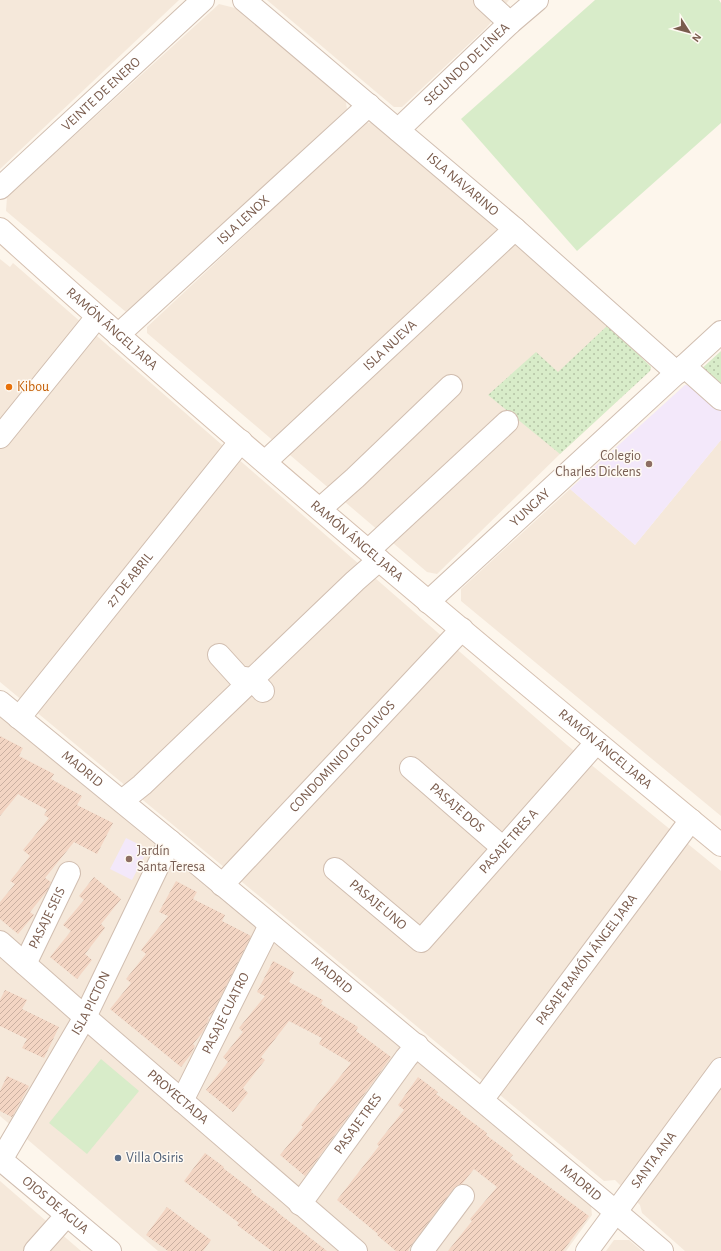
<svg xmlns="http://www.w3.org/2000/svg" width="721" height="1251" font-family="'Alegreya Sans',sans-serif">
<defs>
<pattern id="grass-dots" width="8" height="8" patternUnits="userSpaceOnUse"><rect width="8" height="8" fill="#d8ecc9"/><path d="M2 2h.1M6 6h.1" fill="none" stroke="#b4c2a5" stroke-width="1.8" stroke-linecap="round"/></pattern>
<pattern id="building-hatch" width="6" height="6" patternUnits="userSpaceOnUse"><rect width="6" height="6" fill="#f3d5c3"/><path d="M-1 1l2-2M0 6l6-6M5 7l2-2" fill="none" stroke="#cab0a1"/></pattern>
</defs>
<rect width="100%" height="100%" fill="#fdf6ec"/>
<!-- residential -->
<g fill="#f5e8da">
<polygon points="0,0 179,0 0,169"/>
<polygon points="267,0 509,0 487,27 402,107 394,107"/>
<polygon points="219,4 239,9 345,97 347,109 126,312 6,211 7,197"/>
<polygon points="375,122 608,325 651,367 650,371 560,454 437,574 427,572 147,333 147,327 365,123"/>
<polygon points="0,259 10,267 13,263 567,745 721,871 721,1251 685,1251 642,1213 640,1205 615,1180 604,1181 0,682"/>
<polygon points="721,440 721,816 461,601 461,589 570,489 635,545"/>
<polygon points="0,716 591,1206 592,1215 566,1251 158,1251 0,1116"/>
<polygon points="0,1181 38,1214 81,1251 0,1251"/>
<polygon points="614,1240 629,1240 642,1251 606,1251"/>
</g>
<!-- education -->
<g fill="#f3e8fa">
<polygon points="685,385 698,386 721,406 721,440 635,545 570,489"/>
<polygon points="126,838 148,849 132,880 110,869"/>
</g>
<!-- grass -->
<g fill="url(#grass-dots)">
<polygon points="608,325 651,367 650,371 560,454 488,395 536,352 558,372"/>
<polygon points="721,351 721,389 699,371"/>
</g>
<!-- garden -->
<g fill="#d8ecc9">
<polygon points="595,0 719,0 721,3 721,123 577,251 461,119"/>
<polygon points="101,1059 139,1091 87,1154 49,1123"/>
</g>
<!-- building -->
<g fill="url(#building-hatch)">
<polygon points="0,736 23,748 19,756 54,774 51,779 82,796 77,805 113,823 97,854 74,842 45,878 51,882 47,891 30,912 34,915 18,934 0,919 0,902 15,884 10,881 30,856 23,850 49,818 44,815 47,810 18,794 0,816"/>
<polygon points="94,877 121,899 101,924 105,928 85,954 92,960 77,979 50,957 71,931 63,925 84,900 79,896"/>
<polygon points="176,881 197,892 193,899 225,915 222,921 251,936 212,1014 208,1018 209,1019 202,1033 193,1044 195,1046 191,1054 181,1067 110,1009 131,983 126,979 146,954 141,950 168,916 159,912"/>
<polygon points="273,961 294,972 289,982 323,1000 321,1004 358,1027 356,1031 391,1057 305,1176 280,1155 303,1127 301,1125 351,1063 319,1044 322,1038 289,1021 261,1057 265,1060 243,1088 248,1093 233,1112 206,1090 228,1062 223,1057 243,1032 239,1028 265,996 257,992"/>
<polygon points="5,990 27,1000 22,1009 59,1027 44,1058 22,1048 27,1039 0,1026 0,1000"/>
<polygon points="7,1076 29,1086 12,1117 0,1111 0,1091"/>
<polygon points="418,1077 438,1092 436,1094 461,1112 460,1113 487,1133 486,1135 513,1155 510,1158 589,1216 563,1251 448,1251 472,1221 470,1219 497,1187 474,1169 462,1184 458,1185 453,1189 412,1244 408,1251 396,1251 377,1235 378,1234 337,1200 379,1146 377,1144 404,1110 398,1105"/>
<polygon points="205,1153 224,1167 223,1168 252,1190 251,1192 277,1211 277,1212 327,1251 272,1251 237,1225 239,1223 184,1181"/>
<polygon points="167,1207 211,1240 203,1251 168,1251 146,1235"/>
</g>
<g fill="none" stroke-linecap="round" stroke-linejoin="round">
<defs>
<g id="minor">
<path id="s1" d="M244,0L515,229L677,373"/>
<polyline points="485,0 510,23"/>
<path id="s2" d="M398,130L510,23L537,0"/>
<path id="s3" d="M118,335L369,105"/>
<polyline points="684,366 721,399"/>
<polyline points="0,437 97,317"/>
<path id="s4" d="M265,462L515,229"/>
<polyline points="320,509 355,478 451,386"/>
<polyline points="369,550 507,422"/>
<path id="s5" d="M428,602L721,332"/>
<polyline points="219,655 239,677 252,679 263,691"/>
<path id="s6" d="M0,702L170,841L616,1212L662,1251"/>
<path id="s7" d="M19,718L241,441"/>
<path id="s8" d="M411,768L503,848"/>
<polyline points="122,801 142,785 355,581 379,560"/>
<path id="s9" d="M335,869L421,941L596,743"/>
<path id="s10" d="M222,885L462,629"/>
<path id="s11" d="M0,942L85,1017L356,1251"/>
<path id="s12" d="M25,964L69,873"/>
<path id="s13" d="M482,1100L691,820"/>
<path id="s14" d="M182,1101L270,925"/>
<path id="s15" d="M1,1160L85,1017L170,841"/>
<path id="s16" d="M300,1204L406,1058L417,1045"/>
<polyline points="35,1251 67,1215"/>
<polyline points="422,1251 463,1196"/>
<path id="s17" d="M587,1251L721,1069"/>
</g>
<g id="tertiary">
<path id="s18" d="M0,188L203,0"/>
<path id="s19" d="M0,1159L110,1251"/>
</g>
<g id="secondary">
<path id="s20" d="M0,229C234,441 477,644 721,845"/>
</g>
</defs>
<!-- minor casing -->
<use href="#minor" stroke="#d1beb0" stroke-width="24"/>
<!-- tertiary casing -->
<use href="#tertiary" stroke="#d1beb0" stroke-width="24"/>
<!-- secondary casing -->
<use href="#secondary" stroke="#d6c0b0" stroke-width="24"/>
<!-- minor -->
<use href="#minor" stroke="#fff" stroke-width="22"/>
<!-- tertiary -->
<use href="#tertiary" stroke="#fff" stroke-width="22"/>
<!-- secondary -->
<use href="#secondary" stroke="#fff" stroke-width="22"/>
</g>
<!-- markers -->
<circle fill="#e8710a" stroke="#fffaf3" stroke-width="1.5" cx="9" cy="387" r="4"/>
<g fill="#8d6e63" stroke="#fffaf3" stroke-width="1.5">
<circle cx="649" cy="464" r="4"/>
<circle cx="129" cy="859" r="4"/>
</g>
<circle fill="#5c6f8a" stroke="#fffaf3" stroke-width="1.5" cx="118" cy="1158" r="4"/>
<g text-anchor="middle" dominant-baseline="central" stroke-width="3" stroke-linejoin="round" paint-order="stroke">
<!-- street labels -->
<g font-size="14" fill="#7a5c4d" stroke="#fffaf3">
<text stroke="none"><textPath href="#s2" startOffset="95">SEGUNDO DE LÍNEA</textPath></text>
<text stroke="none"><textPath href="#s18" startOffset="138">VEINTE DE ENERO</textPath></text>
<text stroke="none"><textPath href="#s1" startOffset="286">ISLA NAVARINO</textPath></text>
<text stroke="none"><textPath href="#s3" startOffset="170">ISLA LENOX</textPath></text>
<text stroke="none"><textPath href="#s20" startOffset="150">RAMÓN ÁNGEL JARA</textPath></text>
<text stroke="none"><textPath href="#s4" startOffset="171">ISLA NUEVA</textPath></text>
<text stroke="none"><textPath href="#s5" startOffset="139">YUNGAY</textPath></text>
<text stroke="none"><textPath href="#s20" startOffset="474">RAMÓN ÁNGEL JARA</textPath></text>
<text stroke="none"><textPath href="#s7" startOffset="177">27 DE ABRIL</textPath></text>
<text stroke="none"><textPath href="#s20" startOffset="798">RAMÓN ÁNGEL JARA</textPath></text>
<text stroke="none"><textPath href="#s10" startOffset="176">CONDOMINIO LOS OLIVOS</textPath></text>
<text stroke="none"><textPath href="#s6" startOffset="106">MADRID</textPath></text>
<text stroke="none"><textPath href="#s8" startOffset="61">PASAJE DOS</textPath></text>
<text stroke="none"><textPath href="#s9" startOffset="245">PASAJE TRES A</textPath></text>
<text stroke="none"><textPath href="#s9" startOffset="56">PASAJE UNO</textPath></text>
<text stroke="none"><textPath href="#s12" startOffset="51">PASAJE SEIS</textPath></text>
<text stroke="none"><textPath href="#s13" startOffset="175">PASAJE RAMÓN ÁNGEL JARA</textPath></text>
<text stroke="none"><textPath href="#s6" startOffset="430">MADRID</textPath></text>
<text stroke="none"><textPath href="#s15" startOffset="181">ISLA PICTON</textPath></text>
<text stroke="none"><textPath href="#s14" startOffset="98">PASAJE CUATRO</textPath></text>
<text stroke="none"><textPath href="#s11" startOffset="236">PROYECTADA</textPath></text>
<text stroke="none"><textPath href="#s16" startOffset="99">PASAJE TRES</textPath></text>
<text stroke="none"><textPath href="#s17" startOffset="113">SANTA ANA</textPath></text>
<text stroke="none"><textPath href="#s6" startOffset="754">MADRID</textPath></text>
<text stroke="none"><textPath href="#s19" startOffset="72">OJOS DE AGUA</textPath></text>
</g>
<!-- food labels -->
<g font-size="14" fill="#c56008" stroke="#fffaf3" text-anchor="start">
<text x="17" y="387">Kibou</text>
</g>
<!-- education labels -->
<g font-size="14" fill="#785e54" stroke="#fffaf3" text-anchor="end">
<text x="641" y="456">Colegio<tspan x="641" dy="16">Charles Dickens</tspan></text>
<text x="137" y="851" text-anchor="start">Jardín<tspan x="137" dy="16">Santa Teresa</tspan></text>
</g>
<!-- service labels -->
<g font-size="14" fill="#4e5e75" stroke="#fffaf3" text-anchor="start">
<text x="126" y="1158">Villa Osiris</text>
</g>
</g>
<!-- north arrow -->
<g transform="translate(689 32) rotate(126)" stroke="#fffaf3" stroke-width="3" paint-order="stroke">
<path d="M0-3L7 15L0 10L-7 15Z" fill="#7a5c4d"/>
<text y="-6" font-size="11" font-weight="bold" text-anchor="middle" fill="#7a5c4d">N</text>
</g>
</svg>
